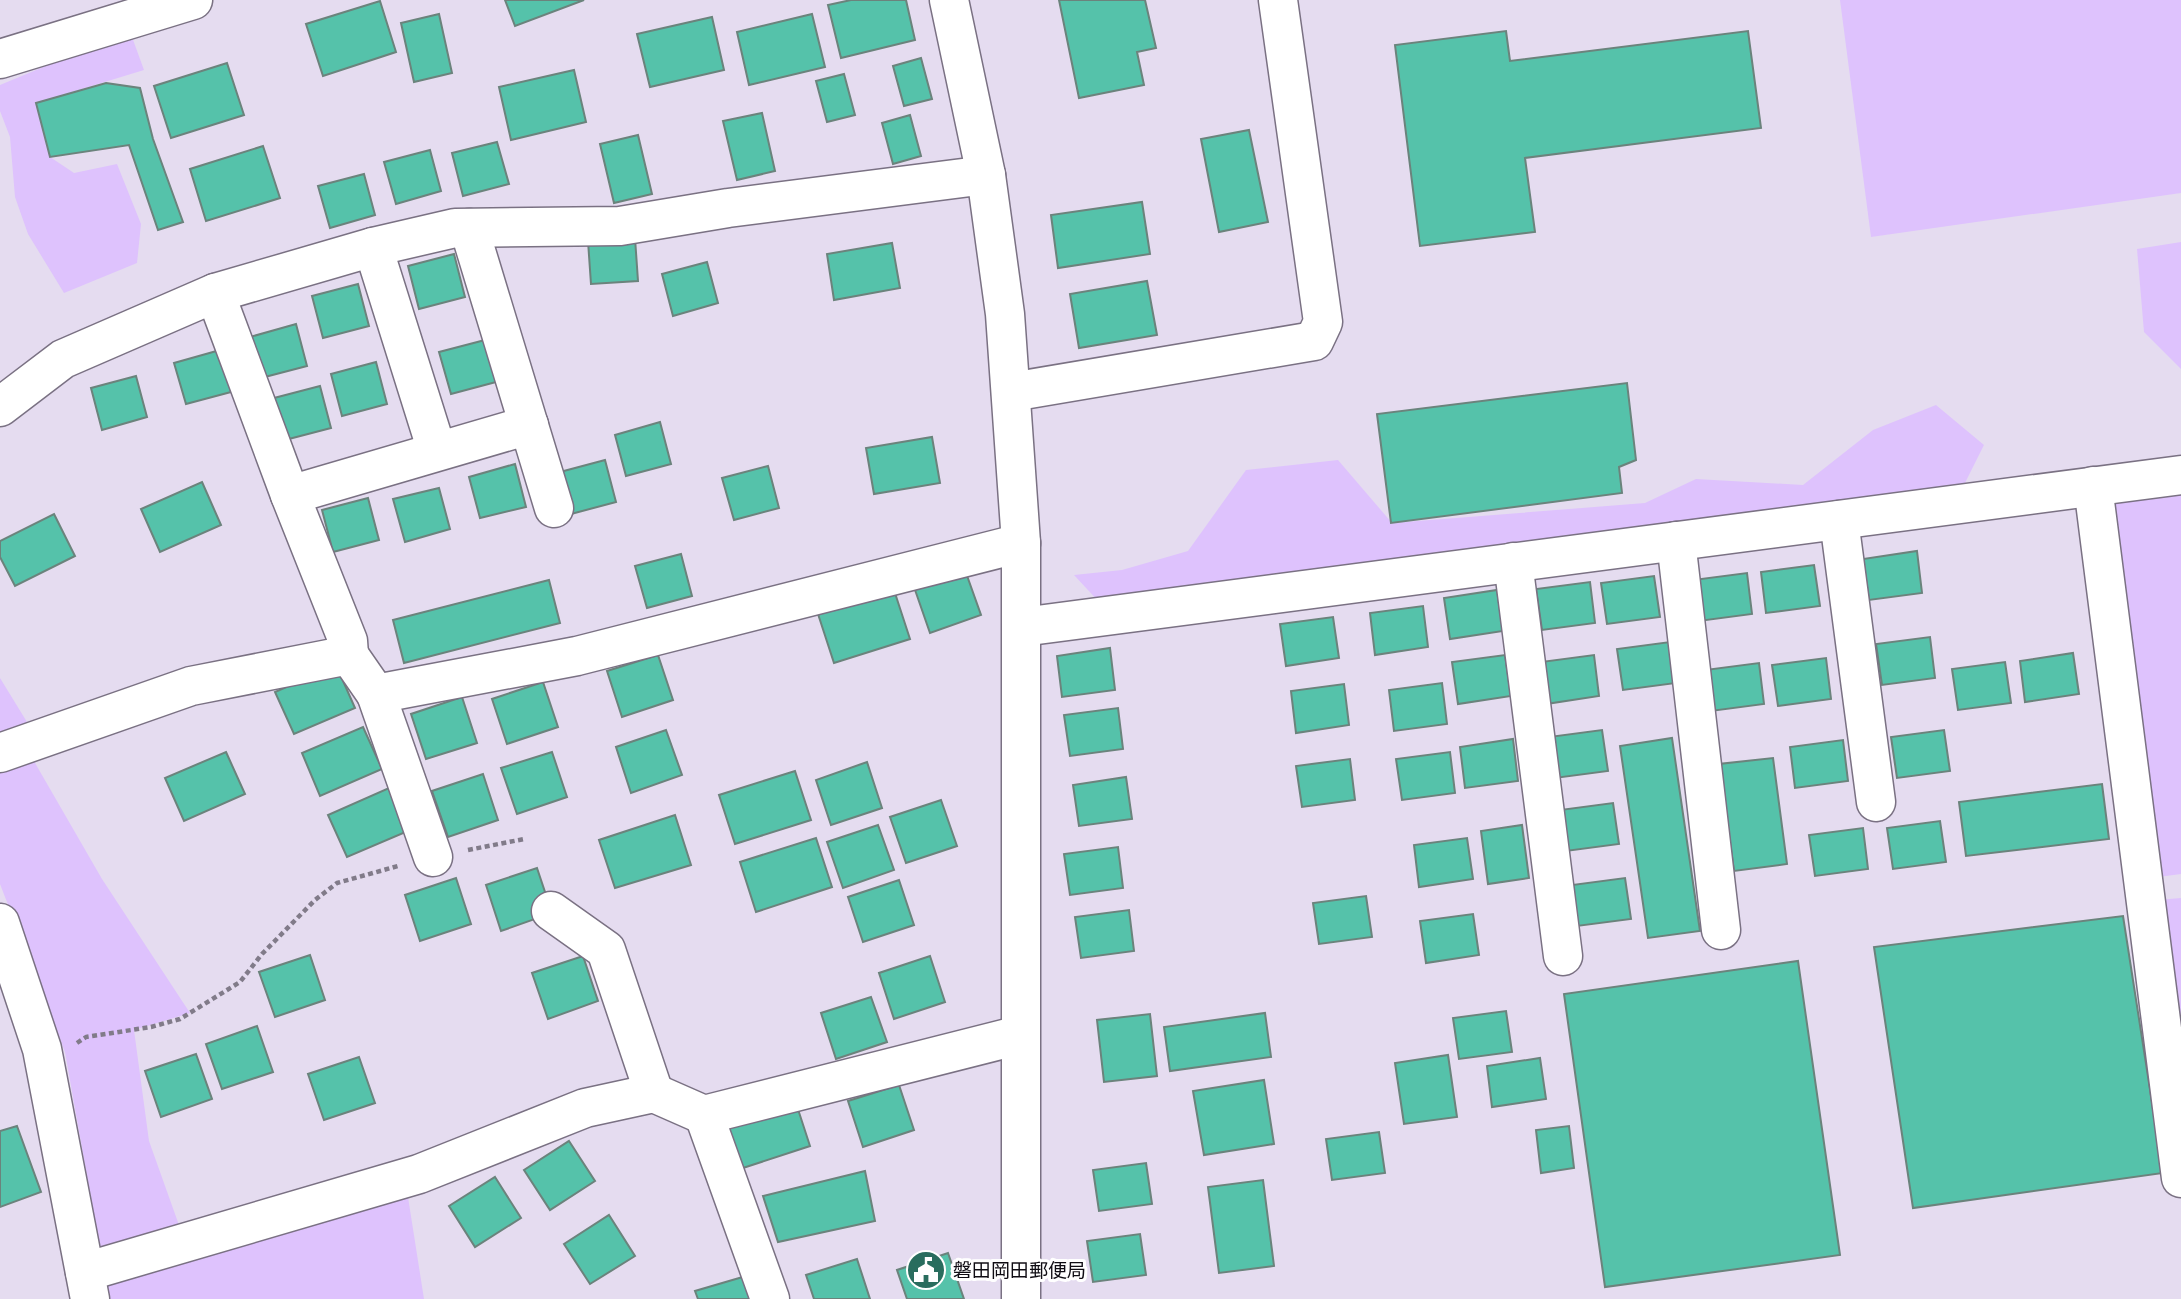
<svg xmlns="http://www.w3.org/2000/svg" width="2181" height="1299" font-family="'Roboto Condensed','Noto Sans JP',sans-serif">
<rect width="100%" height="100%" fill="#e5dcf0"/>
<!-- green -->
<g fill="#dec2fd">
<polygon points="1840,0 2181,0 2181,193 1871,237"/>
<polygon points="132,37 144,70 36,103 50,157 74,173 117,164 141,224 137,263 64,293 28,234 15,197 10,137 0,111 0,85 82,51"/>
<polygon points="2181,242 2181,369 2144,332 2137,249"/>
<polygon points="1936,405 1984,445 1954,505 1100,603 1074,575 1122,570 1188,551 1246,470 1338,460 1392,523 1645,503 1696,479 1803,485 1873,430"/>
<polygon points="2181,475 2181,874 2143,879 2093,486"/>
<polygon points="0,678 38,740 0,753"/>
<polygon points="31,756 102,879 190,1013 134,1030 149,1141 185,1242 405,1178 424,1299 110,1299 103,1267 65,1052 0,884 0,761"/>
<polygon points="2181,898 2181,1178 2146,901"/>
</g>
<!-- building -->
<g fill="#55c2aa" stroke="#6b837c" stroke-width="2">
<polygon points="505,0 584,0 515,26"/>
<polygon points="851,0 906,0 915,40 841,58 828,5"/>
<polygon points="1059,0 1145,0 1156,48 1137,52 1144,85 1079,98"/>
<polygon points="380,1 396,52 323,76 306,24"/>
<polygon points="439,14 452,73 414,82 401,23"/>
<polygon points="812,14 825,67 749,85 737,32"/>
<polygon points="712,17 724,70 650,87 637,34"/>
<polygon points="1506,31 1510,61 1748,31 1761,128 1525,158 1535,232 1420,246 1395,45"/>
<polygon points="921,58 932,99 904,106 893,66"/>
<polygon points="227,63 244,115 171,138 154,86"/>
<polygon points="574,70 586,122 511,140 499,87"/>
<polygon points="844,74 855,115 827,122 816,81"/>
<polygon points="106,83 140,88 153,139 183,222 158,230 129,145 50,157 36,103"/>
<polygon points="762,113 775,171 737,180 723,121"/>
<polygon points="910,115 921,156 893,164 882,123"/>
<polygon points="1249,130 1268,222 1219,232 1201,139"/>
<polygon points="638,135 652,194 614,203 600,144"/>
<polygon points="497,142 509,184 463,196 452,153"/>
<polygon points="263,146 280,198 206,221 190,169"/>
<polygon points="430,150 441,191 396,204 384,162"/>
<polygon points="364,174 375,215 330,228 318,186"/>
<polygon points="1142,202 1150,254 1058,268 1051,215"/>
<polygon points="635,238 638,281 591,284 588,241"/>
<polygon points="892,243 900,288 834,300 827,254"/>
<polygon points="454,254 465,297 419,309 408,266"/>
<polygon points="707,262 718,303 673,316 662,274"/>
<polygon points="1147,281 1157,335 1079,348 1070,294"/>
<polygon points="358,284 369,326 323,338 312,296"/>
<polygon points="296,324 307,366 261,378 250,337"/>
<polygon points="485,340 496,382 451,394 439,352"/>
<polygon points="220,350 231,392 186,404 174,363"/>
<polygon points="376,362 387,404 342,416 331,374"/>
<polygon points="136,376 147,417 102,430 91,388"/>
<polygon points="1627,383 1636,460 1619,467 1622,493 1391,523 1377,414"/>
<polygon points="320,386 331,428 285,440 274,398"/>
<polygon points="660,422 671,464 626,476 615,435"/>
<polygon points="932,437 940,483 874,494 866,448"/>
<polygon points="605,460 616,502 571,514 560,472"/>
<polygon points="515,464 526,507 480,518 469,477"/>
<polygon points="768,466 779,508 734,520 722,478"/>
<polygon points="202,482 221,525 160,552 141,509"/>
<polygon points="439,488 450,529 405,542 393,499"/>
<polygon points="368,498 379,540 333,552 322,510"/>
<polygon points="54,514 75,556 15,586 0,557 0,541"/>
<polygon points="1917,551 1922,593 1869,600 1863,559"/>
<polygon points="681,554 692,596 647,608 635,566"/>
<polygon points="1814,565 1820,606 1766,613 1761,572"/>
<polygon points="965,570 981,615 930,633 914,587"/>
<polygon points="1747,573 1752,614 1699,621 1693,580"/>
<polygon points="1654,576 1660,617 1607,624 1601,583"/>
<polygon points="549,580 560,623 404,663 393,620"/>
<polygon points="1590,582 1595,623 1542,630 1536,589"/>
<polygon points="894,590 910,639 834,663 818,614"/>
<polygon points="1497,590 1503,631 1450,639 1444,598"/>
<polygon points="1423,606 1428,647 1375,655 1370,613"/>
<polygon points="1333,617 1339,658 1286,666 1280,624"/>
<polygon points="1930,637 1935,678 1882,685 1876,644"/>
<polygon points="1670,642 1676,683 1623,690 1617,649"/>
<polygon points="1110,648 1115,690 1062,697 1057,656"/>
<polygon points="2073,653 2079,694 2025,702 2020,661"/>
<polygon points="658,655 673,700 622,717 607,671"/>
<polygon points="1505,655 1511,696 1458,704 1452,662"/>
<polygon points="1594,655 1599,696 1546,704 1541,662"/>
<polygon points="1826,658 1831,699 1778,706 1772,665"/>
<polygon points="2005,662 2011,703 1958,710 1952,669"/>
<polygon points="1759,663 1764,704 1711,711 1705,670"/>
<polygon points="336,665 355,708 294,734 275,692"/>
<polygon points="543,682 558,727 507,744 492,699"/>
<polygon points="1442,683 1447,724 1394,731 1389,690"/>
<polygon points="1344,684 1349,725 1296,733 1291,691"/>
<polygon points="462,697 477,743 426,759 411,714"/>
<polygon points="1118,708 1123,749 1070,756 1064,715"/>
<polygon points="363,727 382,769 320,796 302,753"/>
<polygon points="666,730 682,775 631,793 616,747"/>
<polygon points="1602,730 1608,771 1555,778 1549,737"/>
<polygon points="1944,730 1950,771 1897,778 1891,737"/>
<polygon points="1672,738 1700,931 1648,938 1620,746"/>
<polygon points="1513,739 1518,781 1465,788 1460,747"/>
<polygon points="1843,740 1848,781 1795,788 1790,747"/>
<polygon points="226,752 245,794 184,821 165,778"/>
<polygon points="552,752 567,797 517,814 501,768"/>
<polygon points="1450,752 1455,793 1402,800 1396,759"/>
<polygon points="1773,758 1787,864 1734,871 1719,764"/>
<polygon points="1350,759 1355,800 1302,807 1296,766"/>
<polygon points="867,762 882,808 831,825 816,780"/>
<polygon points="795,771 811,820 735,844 719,795"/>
<polygon points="483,774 498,820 448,837 432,791"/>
<polygon points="1126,777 1132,819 1079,826 1073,785"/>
<polygon points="2102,784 2109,839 1966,856 1959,802"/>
<polygon points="389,788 408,831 347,857 328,815"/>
<polygon points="941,800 957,846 906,863 890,817"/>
<polygon points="1613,803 1619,844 1566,851 1560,810"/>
<polygon points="675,815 691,865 615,888 599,840"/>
<polygon points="1940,821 1946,862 1893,869 1887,828"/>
<polygon points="878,825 894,870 843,888 827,842"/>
<polygon points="1522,825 1529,878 1488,884 1481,831"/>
<polygon points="1863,828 1868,869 1815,876 1809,835"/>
<polygon points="816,838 832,887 756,912 740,862"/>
<polygon points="1467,838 1473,879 1419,887 1414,845"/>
<polygon points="1118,847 1123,888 1070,895 1064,854"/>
<polygon points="537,868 552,913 501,931 486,885"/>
<polygon points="456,878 471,924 420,941 405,895"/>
<polygon points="1625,878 1631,919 1577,926 1572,885"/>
<polygon points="899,880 914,925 863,942 848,897"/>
<polygon points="1366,896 1372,937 1319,944 1313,903"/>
<polygon points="1129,910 1134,951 1081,958 1075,917"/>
<polygon points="1473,914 1479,955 1426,963 1420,921"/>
<polygon points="2123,916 2163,1173 1913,1208 1874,947"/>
<polygon points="310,955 325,1000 275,1017 259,972"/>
<polygon points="583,956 598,1001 548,1019 532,973"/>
<polygon points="930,956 945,1002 894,1019 879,973"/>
<polygon points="1798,961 1840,1255 1605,1287 1564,994"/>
<polygon points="871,997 887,1042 836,1059 821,1013"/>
<polygon points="1506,1011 1512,1052 1459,1059 1453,1018"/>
<polygon points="1265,1013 1271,1057 1170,1071 1164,1027"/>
<polygon points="1150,1014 1157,1076 1104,1082 1097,1020"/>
<polygon points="257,1026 273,1072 222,1089 206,1044"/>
<polygon points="196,1054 212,1099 161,1117 145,1071"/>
<polygon points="1448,1055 1457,1117 1404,1124 1395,1063"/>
<polygon points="359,1057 375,1103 324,1120 308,1074"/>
<polygon points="1540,1058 1546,1099 1492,1107 1487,1066"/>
<polygon points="1264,1080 1274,1144 1204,1155 1193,1091"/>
<polygon points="899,1085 914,1130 863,1147 848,1101"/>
<polygon points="795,1100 810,1146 740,1169 724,1123"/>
<polygon points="17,1126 41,1192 0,1207 0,1131"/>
<polygon points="1569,1126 1574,1168 1541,1173 1536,1130"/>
<polygon points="1379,1132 1385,1173 1332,1180 1326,1139"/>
<polygon points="569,1141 595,1181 550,1210 524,1170"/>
<polygon points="1146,1163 1152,1204 1099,1211 1093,1170"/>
<polygon points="865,1171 875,1221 778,1242 763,1196"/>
<polygon points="495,1177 521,1218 475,1247 449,1206"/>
<polygon points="1263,1180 1274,1266 1219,1273 1208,1187"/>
<polygon points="609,1215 635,1256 590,1284 564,1244"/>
<polygon points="1140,1234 1146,1275 1093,1282 1087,1241"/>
<polygon points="948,1253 964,1299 907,1299 897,1270"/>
<polygon points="857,1259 870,1299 814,1299 806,1275"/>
<polygon points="746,1276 754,1299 698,1299 695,1291"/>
</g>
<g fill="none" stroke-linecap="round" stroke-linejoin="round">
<defs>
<g id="minor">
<polyline points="949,0 986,175 1005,314 1021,543 1021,1299"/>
<polyline points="0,59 193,0"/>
<polyline points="469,228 554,508"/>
<polyline points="373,247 437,451"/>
<polyline points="215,293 290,495 348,641 349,655"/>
<polyline points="1011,392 1314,341 1323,322 1278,0"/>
<polyline points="0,407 63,359 215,293 373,247 455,228 620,226 728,208 986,175"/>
<polyline points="2093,486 2181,1178"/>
<polyline points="290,495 529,425"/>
<polyline points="1839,520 1876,802"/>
<polyline points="1676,541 1721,930"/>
<polyline points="1513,562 1563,956"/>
<polyline points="1022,627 2181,475"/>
<polyline points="376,694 433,857"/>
<polyline points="0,753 191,686 349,655 376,694 577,656 1021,543"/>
<polyline points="551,911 606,950 654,1093"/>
<polyline points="0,923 42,1049 90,1299"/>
<polyline points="704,1115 770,1299"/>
<polyline points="85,1272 419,1174 585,1108 654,1093 704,1115 1020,1035"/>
</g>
</defs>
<!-- minor casing -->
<use href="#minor" stroke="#7a7183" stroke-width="41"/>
<!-- path -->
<g stroke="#817b89" stroke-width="4.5" stroke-dasharray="5 3.5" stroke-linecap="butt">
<polyline points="468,850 524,839"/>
<polyline points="77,1043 86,1037 151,1027 180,1019 240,982 262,954 315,900 337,883 398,866"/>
</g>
<!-- minor -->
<use href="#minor" stroke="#fff" stroke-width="38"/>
</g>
<!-- icons -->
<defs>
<symbol id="civic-disc" viewBox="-11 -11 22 22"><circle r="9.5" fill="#296d5e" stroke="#fff"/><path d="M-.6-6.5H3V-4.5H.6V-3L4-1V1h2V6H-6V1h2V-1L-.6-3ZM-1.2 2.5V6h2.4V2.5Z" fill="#fff"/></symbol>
</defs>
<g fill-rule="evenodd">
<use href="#civic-disc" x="904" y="1248" width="44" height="44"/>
</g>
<g text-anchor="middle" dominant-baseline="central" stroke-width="6" stroke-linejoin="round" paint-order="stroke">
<!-- poi labels -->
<g font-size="19" fill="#0f0c13" stroke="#fff" text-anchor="start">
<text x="953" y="1270">磐田岡田郵便局</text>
</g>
</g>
</svg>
